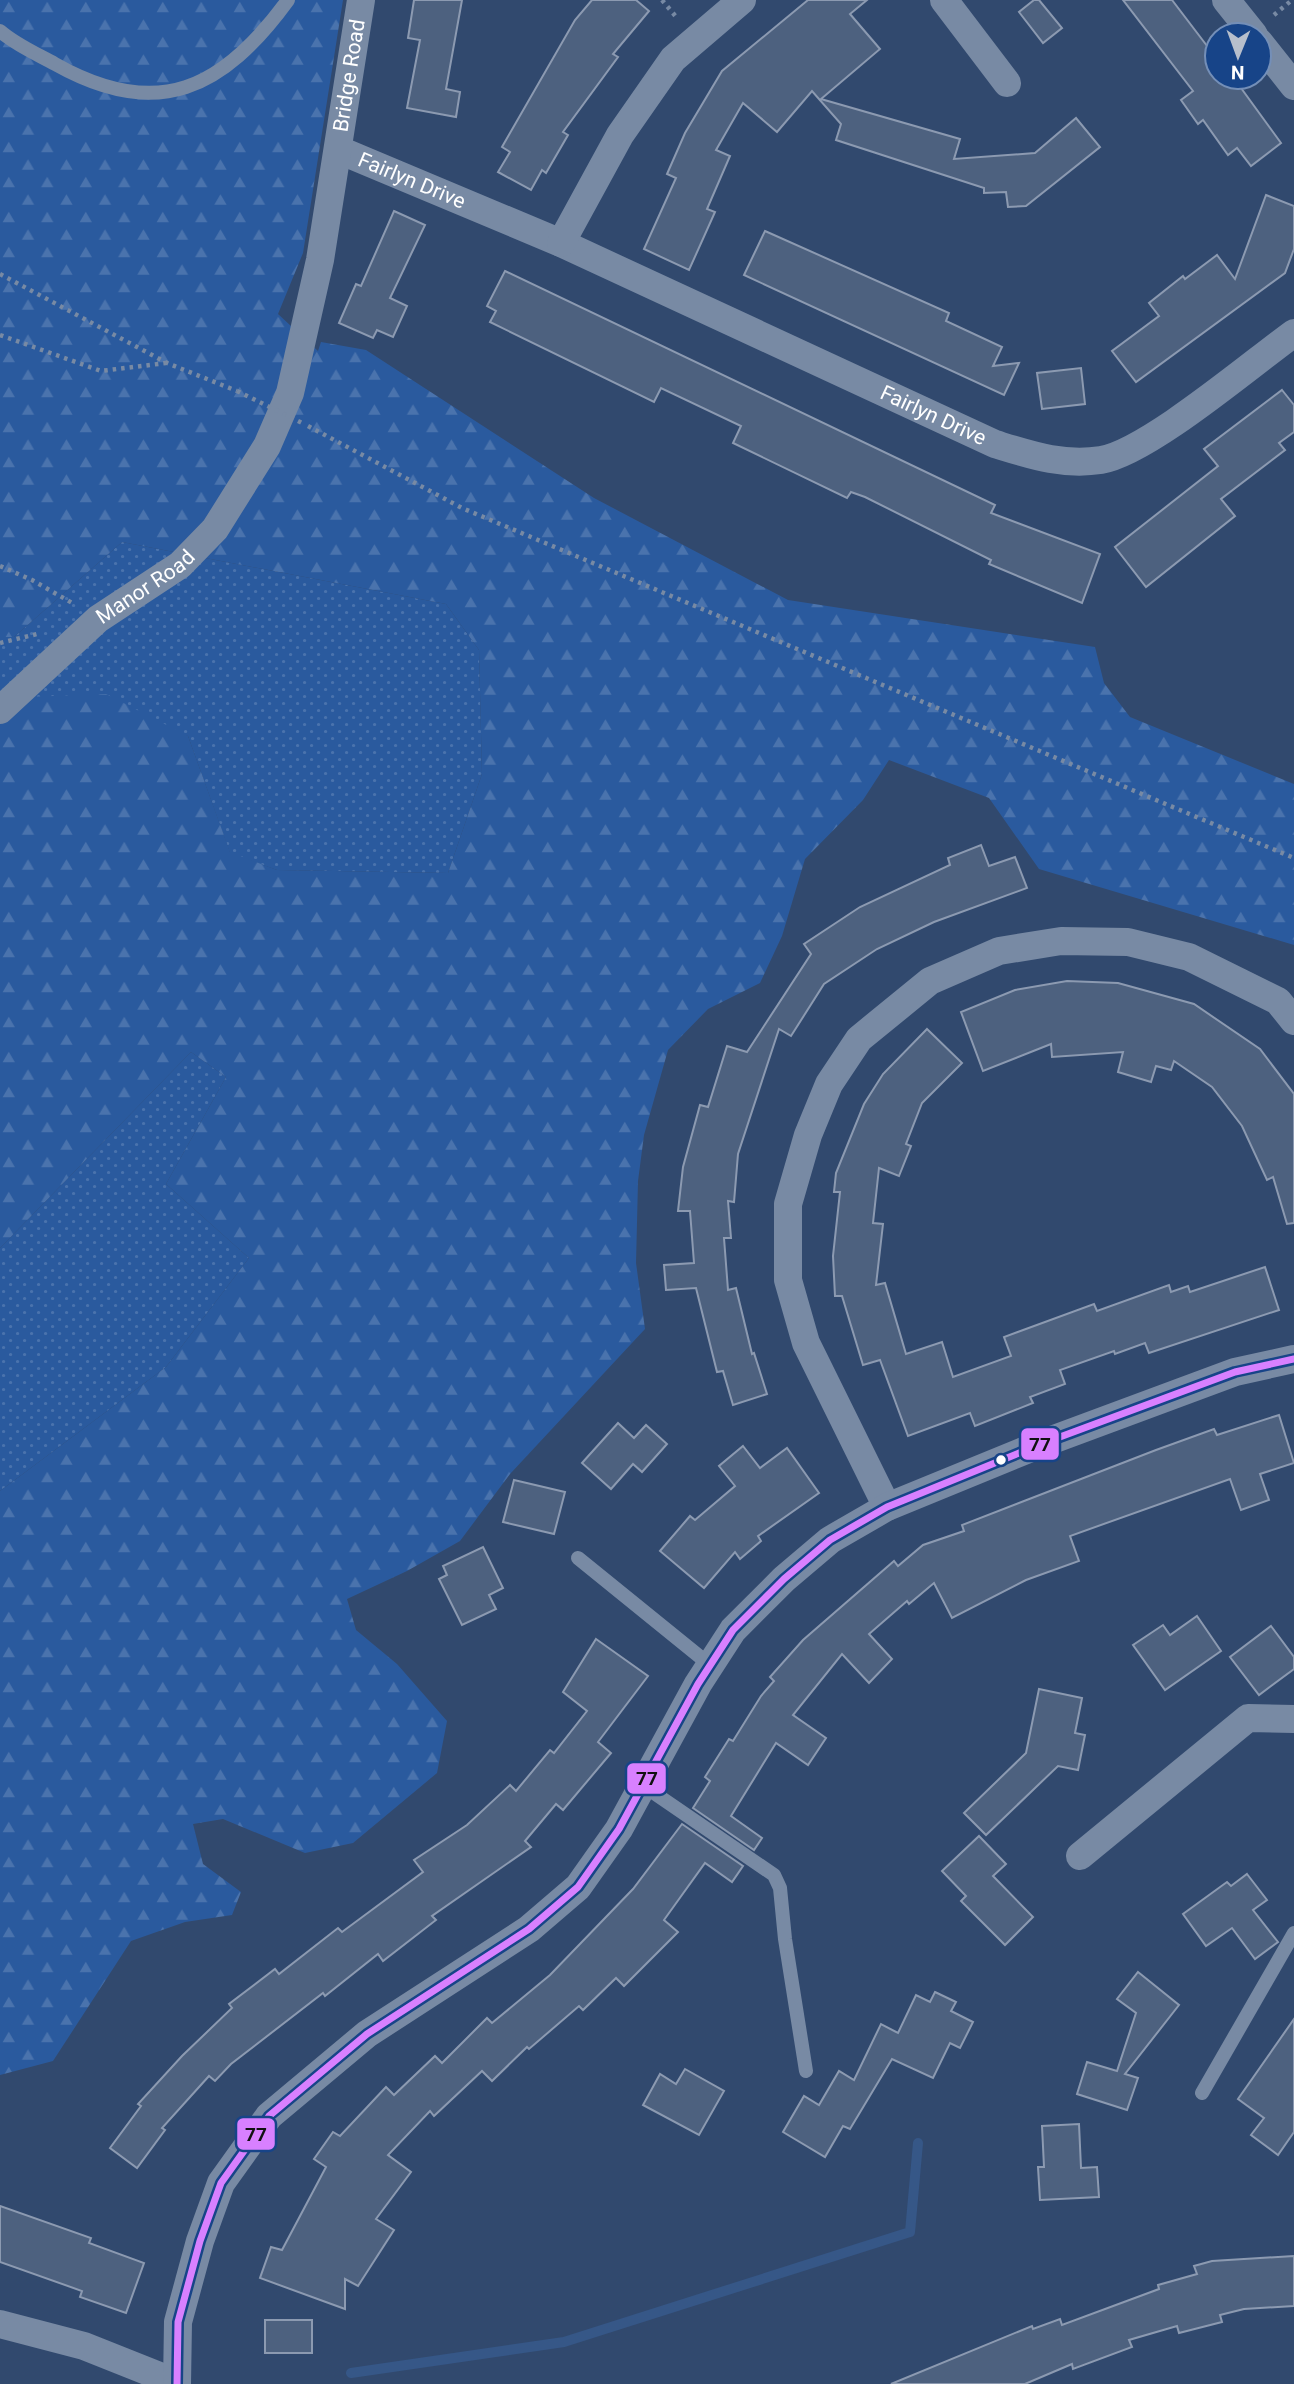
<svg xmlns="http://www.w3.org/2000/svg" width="1294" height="2384" font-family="Roboto,sans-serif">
<defs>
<pattern id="grass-dots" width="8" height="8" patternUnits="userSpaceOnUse" patternTransform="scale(1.75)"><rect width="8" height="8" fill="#2a5a9e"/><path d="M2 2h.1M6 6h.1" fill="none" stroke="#4a73ad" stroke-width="1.8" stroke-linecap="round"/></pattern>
<pattern id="forest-firs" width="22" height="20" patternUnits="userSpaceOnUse" patternTransform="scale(1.75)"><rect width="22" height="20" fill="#2a5a9e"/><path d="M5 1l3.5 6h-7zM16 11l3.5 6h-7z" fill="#4a73ad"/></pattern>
</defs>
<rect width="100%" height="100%" fill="#31496e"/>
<!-- grass -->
<g fill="url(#grass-dots)">
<polygon points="122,542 446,604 479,650 482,774 448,873 277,870 230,853 188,736 0,698 0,637 14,637"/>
<polygon points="191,1052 226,1077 166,1184 249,1258 166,1367 0,1491 0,1248"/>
</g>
<!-- forest -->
<polygon fill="url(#forest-firs)" points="0,0 343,0 303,253 278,314 318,351 321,342 366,350 594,498 788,600 1095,647 1104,683 1130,717 1294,784 1294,945 1039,869 989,798 889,760 863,800 805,859 782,936 760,983 708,1009 668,1050 644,1135 638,1181 636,1263 645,1329 510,1474 460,1541 407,1571 347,1599 356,1630 397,1664 447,1721 437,1773 353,1843 305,1853 223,1819 193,1824 203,1864 241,1892 232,1915 185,1922 131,1941 53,2061 0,2075 0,1491 166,1367 249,1258 166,1184 226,1077 191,1052 0,1248 0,698 106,694 188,736 230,852 277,870 448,873 482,774 479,650 446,604 122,542 14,637 0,637"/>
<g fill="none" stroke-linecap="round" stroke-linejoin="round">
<!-- stream -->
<polyline stroke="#365787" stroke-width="10" points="351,2373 564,2342 910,2232 918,2143"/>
</g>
<!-- building -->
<g fill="#4d617f" stroke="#8c9ab1" stroke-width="2">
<polygon points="414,0 462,0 446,89 460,92 456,117 407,108 420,40 408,38"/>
<polygon points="592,0 636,0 649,11 613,54 618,57 563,132 568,135 546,173 542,170 531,190 498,172 510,152 502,147 575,20"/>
<polygon points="808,0 867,0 850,14 880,49 821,99 960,139 954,159 1035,153 1076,118 1100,147 1026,206 1008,207 1006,192 984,193 984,188 836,140 841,124 812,91 777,132 743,103 716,150 730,156 707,209 715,212 689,270 644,249 676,178 667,174 685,133 722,71"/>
<polygon points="1034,0 1039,0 1062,28 1043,43 1019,12"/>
<polygon points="1123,0 1172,0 1217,59 1217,77 1233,77 1281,143 1251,166 1237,148 1228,155 1203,120 1198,124 1181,100 1193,91"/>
<polygon points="1266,195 1294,206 1294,249 1285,273 1136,382 1112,351 1159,316 1149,303 1183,276 1185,279 1217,255 1235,279"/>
<polygon points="394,211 425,225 390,298 407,306 393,337 377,330 373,338 339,323 356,284 361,286"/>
<polygon points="765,231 949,313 946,321 1002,347 993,366 1019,363 1004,395 744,275"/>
<polygon points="505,271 995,505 991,513 1100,554 1082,603 989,564 991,560 865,497 851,492 847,498 733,443 741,426 661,388 654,402 490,322 496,311 487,306"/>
<polygon points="1081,368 1085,404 1042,409 1037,373"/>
<polygon points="1282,390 1294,405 1294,432 1279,443 1285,450 1221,499 1235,516 1146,587 1115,547 1218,466 1204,449"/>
<polygon points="981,845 989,866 1015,857 1027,888 934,922 877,949 824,984 791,1036 779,1029 738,1154 734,1202 728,1201 731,1238 724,1238 728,1290 736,1288 752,1354 754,1353 767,1394 733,1405 723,1371 717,1372 696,1288 666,1290 664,1265 694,1263 690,1211 678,1211 683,1167 700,1105 708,1107 727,1046 747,1052 811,954 804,944 860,907 950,865 948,858"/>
<polygon points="1067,981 1118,983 1194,1004 1260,1049 1294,1094 1294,1223 1287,1224 1273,1177 1267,1180 1242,1126 1212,1087 1174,1061 1171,1070 1156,1066 1151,1082 1118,1072 1123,1052 1052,1057 1051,1044 983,1071 961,1012 1015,990"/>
<polygon points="927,1029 962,1063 922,1103 906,1144 911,1146 899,1176 879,1168 873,1223 883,1224 876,1285 885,1283 906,1354 942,1342 953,1377 1011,1356 1004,1337 1094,1304 1097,1311 1169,1285 1171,1292 1188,1286 1190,1292 1265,1267 1279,1310 1149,1353 1145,1343 1115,1354 1114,1351 1060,1370 1065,1384 1030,1397 1033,1403 975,1426 970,1413 908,1436 880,1360 863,1365 842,1296 835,1296 833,1256 840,1192 834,1192 836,1173 864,1104 883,1074"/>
<polygon points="1279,1415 1294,1463 1260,1474 1269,1500 1241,1510 1230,1479 1070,1536 1079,1561 1026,1580 952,1618 934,1583 909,1604 907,1601 869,1634 892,1659 869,1683 842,1654 793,1715 826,1738 808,1765 776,1743 731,1816 762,1838 754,1850 693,1808 710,1781 705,1777 729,1739 733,1741 761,1696 774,1681 770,1677 803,1640 894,1561 898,1566 923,1545 964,1531 962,1525 1156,1450 1214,1429 1217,1435"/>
<polygon points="618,1423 634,1438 646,1425 667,1444 642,1472 633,1464 611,1489 582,1463"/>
<polygon points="743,1446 760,1468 787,1448 819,1493 758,1536 761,1541 740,1559 735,1552 704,1588 660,1551 690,1516 695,1520 735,1486 719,1466"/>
<polygon points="514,1480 565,1492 554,1534 503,1522"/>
<polygon points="483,1547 503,1588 489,1595 496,1609 462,1625 439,1579 447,1575 443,1566"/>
<polygon points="1197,1616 1221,1651 1165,1690 1133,1645 1163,1625 1170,1635"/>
<polygon points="1271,1626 1294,1657 1294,1669 1259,1695 1230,1657"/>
<polygon points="596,1639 648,1676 598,1742 611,1753 563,1810 556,1804 525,1841 531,1847 432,1916 436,1920 383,1961 378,1954 325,1996 323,1993 231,2064 215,2081 209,2076 162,2128 165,2130 137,2168 110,2148 141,2106 138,2104 182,2056 232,2008 229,2004 275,1969 279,1974 338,1928 342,1932 423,1872 414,1860 467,1825 510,1785 516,1791 550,1750 554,1753 587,1711 563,1692"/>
<polygon points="1039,1689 1082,1698 1075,1733 1085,1735 1078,1770 1058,1766 986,1835 964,1813 1026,1753"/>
<polygon points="682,1824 743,1866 732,1882 705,1863 664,1920 678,1932 624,1986 616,1978 583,2010 579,2006 529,2049 527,2047 492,2081 482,2071 434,2116 430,2111 388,2155 411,2172 376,2219 394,2230 358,2286 345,2279 345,2309 260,2278 271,2247 282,2250 326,2167 314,2159 333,2132 340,2136 386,2087 394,2095 435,2056 442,2063 487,2018 492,2023 550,1975 633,1889"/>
<polygon points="979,1836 1006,1864 993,1876 1033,1917 1005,1945 961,1901 966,1896 942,1871"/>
<polygon points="1247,1874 1267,1900 1253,1910 1278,1942 1255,1959 1232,1928 1206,1946 1183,1914 1227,1882 1231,1886"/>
<polygon points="1138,1972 1179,2005 1125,2074 1138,2078 1127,2110 1077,2094 1087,2062 1117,2071 1136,2013 1117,1999"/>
<polygon points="935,1992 956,2002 951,2011 973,2022 960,2048 950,2043 933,2078 892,2059 850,2129 843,2126 825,2157 783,2132 804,2096 819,2105 839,2071 854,2080 881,2024 898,2033 916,1995 930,2002"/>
<polygon points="1294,2019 1294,2132 1278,2155 1251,2135 1264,2118 1238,2099"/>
<polygon points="685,2069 724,2091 699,2135 643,2105 660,2074 676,2084"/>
<polygon points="1079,2124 1081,2168 1097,2167 1099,2197 1040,2200 1038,2167 1044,2167 1042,2126"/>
<polygon points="0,2206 91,2238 89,2243 144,2263 126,2313 80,2297 82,2291 0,2262"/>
<polygon points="1294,2256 1294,2306 1244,2309 1220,2315 1222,2322 1179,2333 1177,2326 1129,2340 1132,2347 1073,2369 1072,2364 1025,2384 891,2384 1032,2326 1033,2329 1060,2319 1062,2325 1159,2289 1158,2285 1197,2274 1194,2266 1212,2261"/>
<rect x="265" y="2320" width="47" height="33"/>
</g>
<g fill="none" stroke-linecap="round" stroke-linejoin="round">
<!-- path -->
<g stroke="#788aa4" stroke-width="4.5" stroke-dasharray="3.5 5" stroke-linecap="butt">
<polyline points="662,0 677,18"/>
<polyline points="1274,15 1292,0"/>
<polyline points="0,274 167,363 237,391"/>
<polyline points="0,335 101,371 166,363"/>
<polyline points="308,426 462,508 1294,858"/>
<polyline points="0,566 32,580 74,604"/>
<polyline points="0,643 37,634"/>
</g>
<!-- lane -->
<g stroke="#788aa4" stroke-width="14">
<path d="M0,31C16,45 37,54 55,64C158,122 223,89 288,0"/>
<polyline points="578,1558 710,1665"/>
<polyline points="641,1784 774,1875 780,1888 785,1939 806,2071"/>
<polyline points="1202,2093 1294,1933"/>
</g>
<!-- street -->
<g stroke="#788aa4" stroke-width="28">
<polyline points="944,0 1007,83"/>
<polyline points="1226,0 1254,35"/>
<polyline points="1259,42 1294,86"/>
<path id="s1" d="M339,150L561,243L995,444C1031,455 1063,466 1101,460C1148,452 1251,364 1294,333"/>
<polyline points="561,243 620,135 673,59 742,0"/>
<path id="s2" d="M0,710L98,619L180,565L215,529L267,446L290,393L320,260L361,0"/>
<polyline points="887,1507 806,1343 788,1280 788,1204 808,1135 829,1084 859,1039 930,981 999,951 1061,941 1128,942 1189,957 1278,1001 1294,1021"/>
<polyline points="1080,1856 1248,1718 1294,1719"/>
<polyline points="0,2324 84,2346 177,2383"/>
<polyline points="177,2384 178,2322 200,2241 221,2183 269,2116 367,2034 529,1929 578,1887 619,1829 698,1684 733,1630 784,1579 830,1540 887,1507 1041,1444 1235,1372 1294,1359"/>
</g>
<!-- path-bridge -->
<polyline stroke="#788aa4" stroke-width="4.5" stroke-dasharray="3.5 5" stroke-linecap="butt" points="237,391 304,424"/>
<defs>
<polyline id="bus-1" points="177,2384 178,2322 200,2241 221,2183 269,2116 367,2034 529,1929 578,1887 619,1829 698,1684 733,1630 784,1579 830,1540 887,1507 1041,1444 1235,1372 1294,1359"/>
</defs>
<!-- bus-1 casing -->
<use href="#bus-1" stroke="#174488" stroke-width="12"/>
<!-- bus-1 -->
<use href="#bus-1" stroke="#d880ff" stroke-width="7"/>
</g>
<!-- markers -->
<circle fill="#fff" stroke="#174488" stroke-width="2.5" cx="1001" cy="1460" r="6"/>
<g text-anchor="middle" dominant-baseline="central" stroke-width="6" stroke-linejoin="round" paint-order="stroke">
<!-- street labels -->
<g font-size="21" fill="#fff" stroke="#174488">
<text stroke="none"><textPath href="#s2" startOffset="761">Bridge Road</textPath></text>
<text stroke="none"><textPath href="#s1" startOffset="79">Fairlyn Drive</textPath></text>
<text stroke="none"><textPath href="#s1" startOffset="651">Fairlyn Drive</textPath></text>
<text stroke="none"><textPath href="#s2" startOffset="191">Manor Road</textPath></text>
</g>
</g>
<g stroke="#174488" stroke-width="2.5">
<rect x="1020" y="1427" width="40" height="34" rx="7" fill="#d880ff"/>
<rect x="626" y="1762" width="41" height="33" rx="7" fill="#d880ff"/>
<rect x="236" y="2117" width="40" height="34" rx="7" fill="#d880ff"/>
</g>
<g font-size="19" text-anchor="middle" font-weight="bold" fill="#111">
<text x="1040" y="1451">77</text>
<text x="647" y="1785">77</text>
<text x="256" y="2141">77</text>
</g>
<!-- north arrow -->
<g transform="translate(1238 56) rotate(181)"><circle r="33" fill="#174488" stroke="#748fb8" stroke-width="2"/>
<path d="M0-5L12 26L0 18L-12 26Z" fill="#b7bfcc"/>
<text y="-10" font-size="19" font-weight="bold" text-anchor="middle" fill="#ffffff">N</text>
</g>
</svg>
